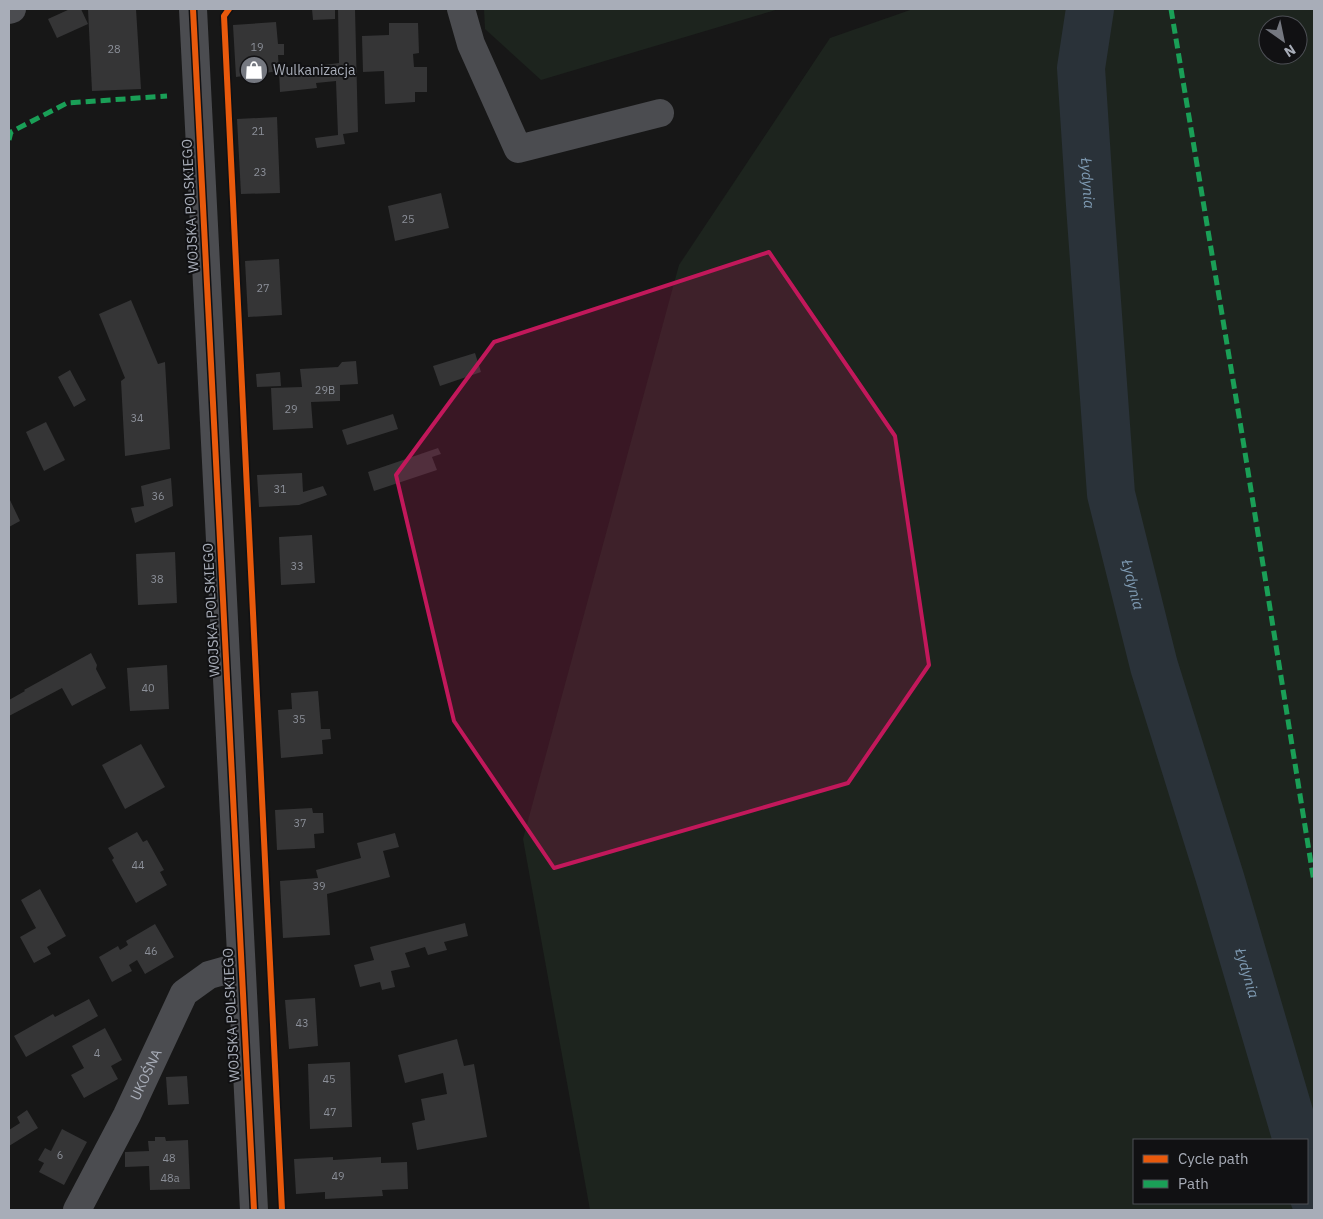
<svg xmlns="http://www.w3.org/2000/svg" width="1323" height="1219" font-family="'IBM Plex Sans',sans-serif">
<rect width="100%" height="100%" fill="#171717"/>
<!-- green -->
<g fill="#1d241e" fill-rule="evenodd">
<polygon points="484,9 779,9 541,80 485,29"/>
<path d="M913,9H1314V1210H590L523,839L679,265L830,38ZM1268,25H1298V55H1268ZM1134,1140H1307V1203H1134Z"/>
</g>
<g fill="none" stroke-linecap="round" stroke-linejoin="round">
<!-- river -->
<g stroke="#2a3239" stroke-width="48">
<path id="s1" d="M1090,9L1081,68L1090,205L1111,494L1154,666L1221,881L1297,1140"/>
<polyline points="1307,1172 1314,1198"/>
</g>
</g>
<!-- building -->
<g fill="#353536">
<polygon points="70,9 81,9 88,24 57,38 48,19"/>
<polygon points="88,9 136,9 141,89 92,91"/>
<polygon points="312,9 335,9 335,19 313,20"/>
<polygon points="338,9 355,9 358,132 343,134 345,144 317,148 315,138 338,135 336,81 316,83 317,88 280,92 279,71 339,63"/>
<polygon points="276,22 278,44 284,44 284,55 278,55 279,71 236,77 233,25"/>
<polygon points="389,23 418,23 419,53 413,54 414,67 427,67 427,92 415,92 415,102 385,104 384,71 363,72 362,36 389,35"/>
<polygon points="277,117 280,193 241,194 237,119"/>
<polygon points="441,193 449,228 395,241 388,206"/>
<polygon points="279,259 282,315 248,317 245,261"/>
<polygon points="131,300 158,364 165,362 170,449 125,456 121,381 125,378 99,314"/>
<polygon points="475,353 481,372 440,386 433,366"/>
<polygon points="356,361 358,384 340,385 340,401 311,402 313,428 273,430 271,388 302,387 300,369 338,367 342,362"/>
<polygon points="70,370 86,400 74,407 58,377"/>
<polygon points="280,372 281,386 257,387 256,374"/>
<polygon points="393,414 398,429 347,445 342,430"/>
<polygon points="46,422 65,460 44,471 26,432"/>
<polygon points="438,448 441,454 432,457 437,470 374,491 368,472"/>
<polygon points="302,473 303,492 323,486 327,495 299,505 259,507 257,475"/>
<polygon points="171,478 173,506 135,523 131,508 144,506 141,486"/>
<polygon points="9,498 20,521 9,527"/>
<polygon points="312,535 315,583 281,585 279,537"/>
<polygon points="175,552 177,603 138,605 136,554"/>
<polygon points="91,653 97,665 96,669 106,688 72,706 62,688 9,716 9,700 25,691 24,690"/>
<polygon points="167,665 169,709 130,711 127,668"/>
<polygon points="318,691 321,729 330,729 331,739 322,740 323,754 281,758 278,710 292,709 291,693"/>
<polygon points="141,744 165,787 125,809 102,765"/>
<polygon points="312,808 313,813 323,813 324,833 314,834 315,848 277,850 275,810"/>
<polygon points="137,832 143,842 147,840 164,870 160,872 167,885 136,903 112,860 114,858 108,848"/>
<polygon points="395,833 399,847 383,851 390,877 327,894 330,935 283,938 280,881 318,878 316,870 361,858 357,843"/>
<polygon points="40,889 66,936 47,947 51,954 34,963 20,937 36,928 21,900"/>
<polygon points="465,923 468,936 444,942 447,950 428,955 425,947 405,953 410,967 391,971 395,987 382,990 380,982 360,987 354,965 374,960 370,947"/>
<polygon points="155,924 174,957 145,974 137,960 129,965 132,971 112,982 99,957 118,946 120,950 128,945 126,941"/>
<polygon points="315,998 318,1046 289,1049 285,1000"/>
<polygon points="89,999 98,1016 26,1057 14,1036 53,1014 55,1017"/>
<polygon points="105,1028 122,1060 111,1066 118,1079 84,1098 71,1075 84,1068 72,1046"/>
<polygon points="457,1039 464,1066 474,1064 487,1137 417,1150 412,1123 425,1120 421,1099 447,1094 443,1073 405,1083 398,1055"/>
<polygon points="350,1062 352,1127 310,1129 308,1064"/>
<polygon points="187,1076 189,1104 168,1105 166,1077"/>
<polygon points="27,1110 38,1128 9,1146 9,1130 20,1123 17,1117"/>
<polygon points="62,1129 87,1142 64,1185 39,1172 44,1163 38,1160 45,1148 51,1151"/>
<polygon points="155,1137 165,1137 166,1141 188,1140 190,1189 150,1190 149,1166 125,1167 125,1152 149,1151 148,1141 155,1141"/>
<polygon points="333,1157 333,1160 381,1157 381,1163 407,1162 408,1189 382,1190 383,1196 325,1199 325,1192 296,1194 294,1159"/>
</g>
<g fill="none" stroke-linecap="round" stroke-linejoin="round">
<!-- minor -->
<g stroke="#4b4c50" stroke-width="28">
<polyline points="193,9 254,1210"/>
<polyline points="461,9 471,44 518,149 660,113"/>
<polyline points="9,10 12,9"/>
<path id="s2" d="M77,1210L127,1115L184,993L209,975L241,966"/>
</g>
<!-- quiet -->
<g stroke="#1a9f57" stroke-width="5" stroke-dasharray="10 5" stroke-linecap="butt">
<polyline points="1171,9 1242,434 1314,882"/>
<polyline points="9,140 11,132 67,103 167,96"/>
</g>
<defs>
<g id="cycleway">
<polyline points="193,9 254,1210"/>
<polyline points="229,9 224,16 282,1210"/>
</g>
</defs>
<!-- cycleway casing -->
<use href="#cycleway" stroke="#111113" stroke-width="9"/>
<!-- cycleway -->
<use href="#cycleway" stroke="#e8590c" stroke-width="6"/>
</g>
<!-- marked area -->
<path fill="#c2185b" fill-opacity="0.2" stroke="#c2185b" stroke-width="4" stroke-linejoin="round" d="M769,252L895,436L929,665L848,783L554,868L454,721L396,475L494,342Z"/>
<!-- icons -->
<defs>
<symbol id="shop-disc" viewBox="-11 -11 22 22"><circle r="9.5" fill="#757880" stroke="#111113"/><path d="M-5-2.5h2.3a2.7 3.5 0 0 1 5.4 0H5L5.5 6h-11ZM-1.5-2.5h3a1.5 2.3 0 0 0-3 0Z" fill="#fff"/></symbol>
</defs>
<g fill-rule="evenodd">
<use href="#shop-disc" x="238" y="54" width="32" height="32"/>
</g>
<g text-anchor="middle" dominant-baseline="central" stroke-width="4" stroke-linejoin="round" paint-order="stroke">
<!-- number labels -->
<g font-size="11" fill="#8b8f98">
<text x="257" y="47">19</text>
<text x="114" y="49">28</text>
<text x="258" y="131">21</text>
<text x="260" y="172">23</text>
<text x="408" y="219">25</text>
<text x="263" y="288">27</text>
<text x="325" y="390">29B</text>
<text x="291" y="409">29</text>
<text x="137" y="418">34</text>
<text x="280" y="489">31</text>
<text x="158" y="496">36</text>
<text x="297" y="566">33</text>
<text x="157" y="579">38</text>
<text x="148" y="688">40</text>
<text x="299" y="719">35</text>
<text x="300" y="823">37</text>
<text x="138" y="865">44</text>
<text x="319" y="886">39</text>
<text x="151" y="951">46</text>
<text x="302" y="1023">43</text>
<text x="97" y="1053">4</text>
<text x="329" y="1079">45</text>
<text x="330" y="1112">47</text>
<text x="60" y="1155">6</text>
<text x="169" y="1158">48</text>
<text x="338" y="1176">49</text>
<text x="170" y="1178">48a</text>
</g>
<!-- poi labels -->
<g font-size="14" fill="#a8adb8" stroke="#111113" text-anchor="start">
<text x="273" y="70">Wulkanizacja</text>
</g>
<!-- street labels -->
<g font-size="14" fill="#a8adb8" stroke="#111113">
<text transform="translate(190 206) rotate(-93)">WOJSKA POLSKIEGO</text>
<text transform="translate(211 610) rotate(-93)">WOJSKA POLSKIEGO</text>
<text transform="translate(231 1015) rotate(-93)">WOJSKA POLSKIEGO</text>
<text stroke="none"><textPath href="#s2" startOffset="152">UKOŚNA</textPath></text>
</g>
<!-- water labels -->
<g font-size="15" font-style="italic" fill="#7f9bb3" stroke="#111113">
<text stroke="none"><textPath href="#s1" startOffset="175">Łydynia</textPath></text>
<text stroke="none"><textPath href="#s1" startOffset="580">Łydynia</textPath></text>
<text stroke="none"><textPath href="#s1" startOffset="985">Łydynia</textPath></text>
</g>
</g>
<!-- border -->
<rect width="1323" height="1219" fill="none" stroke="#a8adb8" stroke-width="20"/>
<!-- legend -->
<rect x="1133" y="1139" width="175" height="65" fill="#111113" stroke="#4d4f55"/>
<rect x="1143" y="1155" width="25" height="8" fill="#e8590c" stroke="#4d4f55"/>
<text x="1178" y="1164" font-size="15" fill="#a8adb8">Cycle path</text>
<rect x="1143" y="1180" width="25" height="8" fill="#1a9f57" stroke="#4d4f55"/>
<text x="1178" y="1189" font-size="15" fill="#a8adb8">Path</text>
<!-- north arrow -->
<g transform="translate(1283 40) rotate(147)"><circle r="24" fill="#111113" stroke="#4d4f55"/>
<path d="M0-4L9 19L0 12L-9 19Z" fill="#757880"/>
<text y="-8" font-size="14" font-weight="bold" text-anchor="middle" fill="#a8adb8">N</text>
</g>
</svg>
